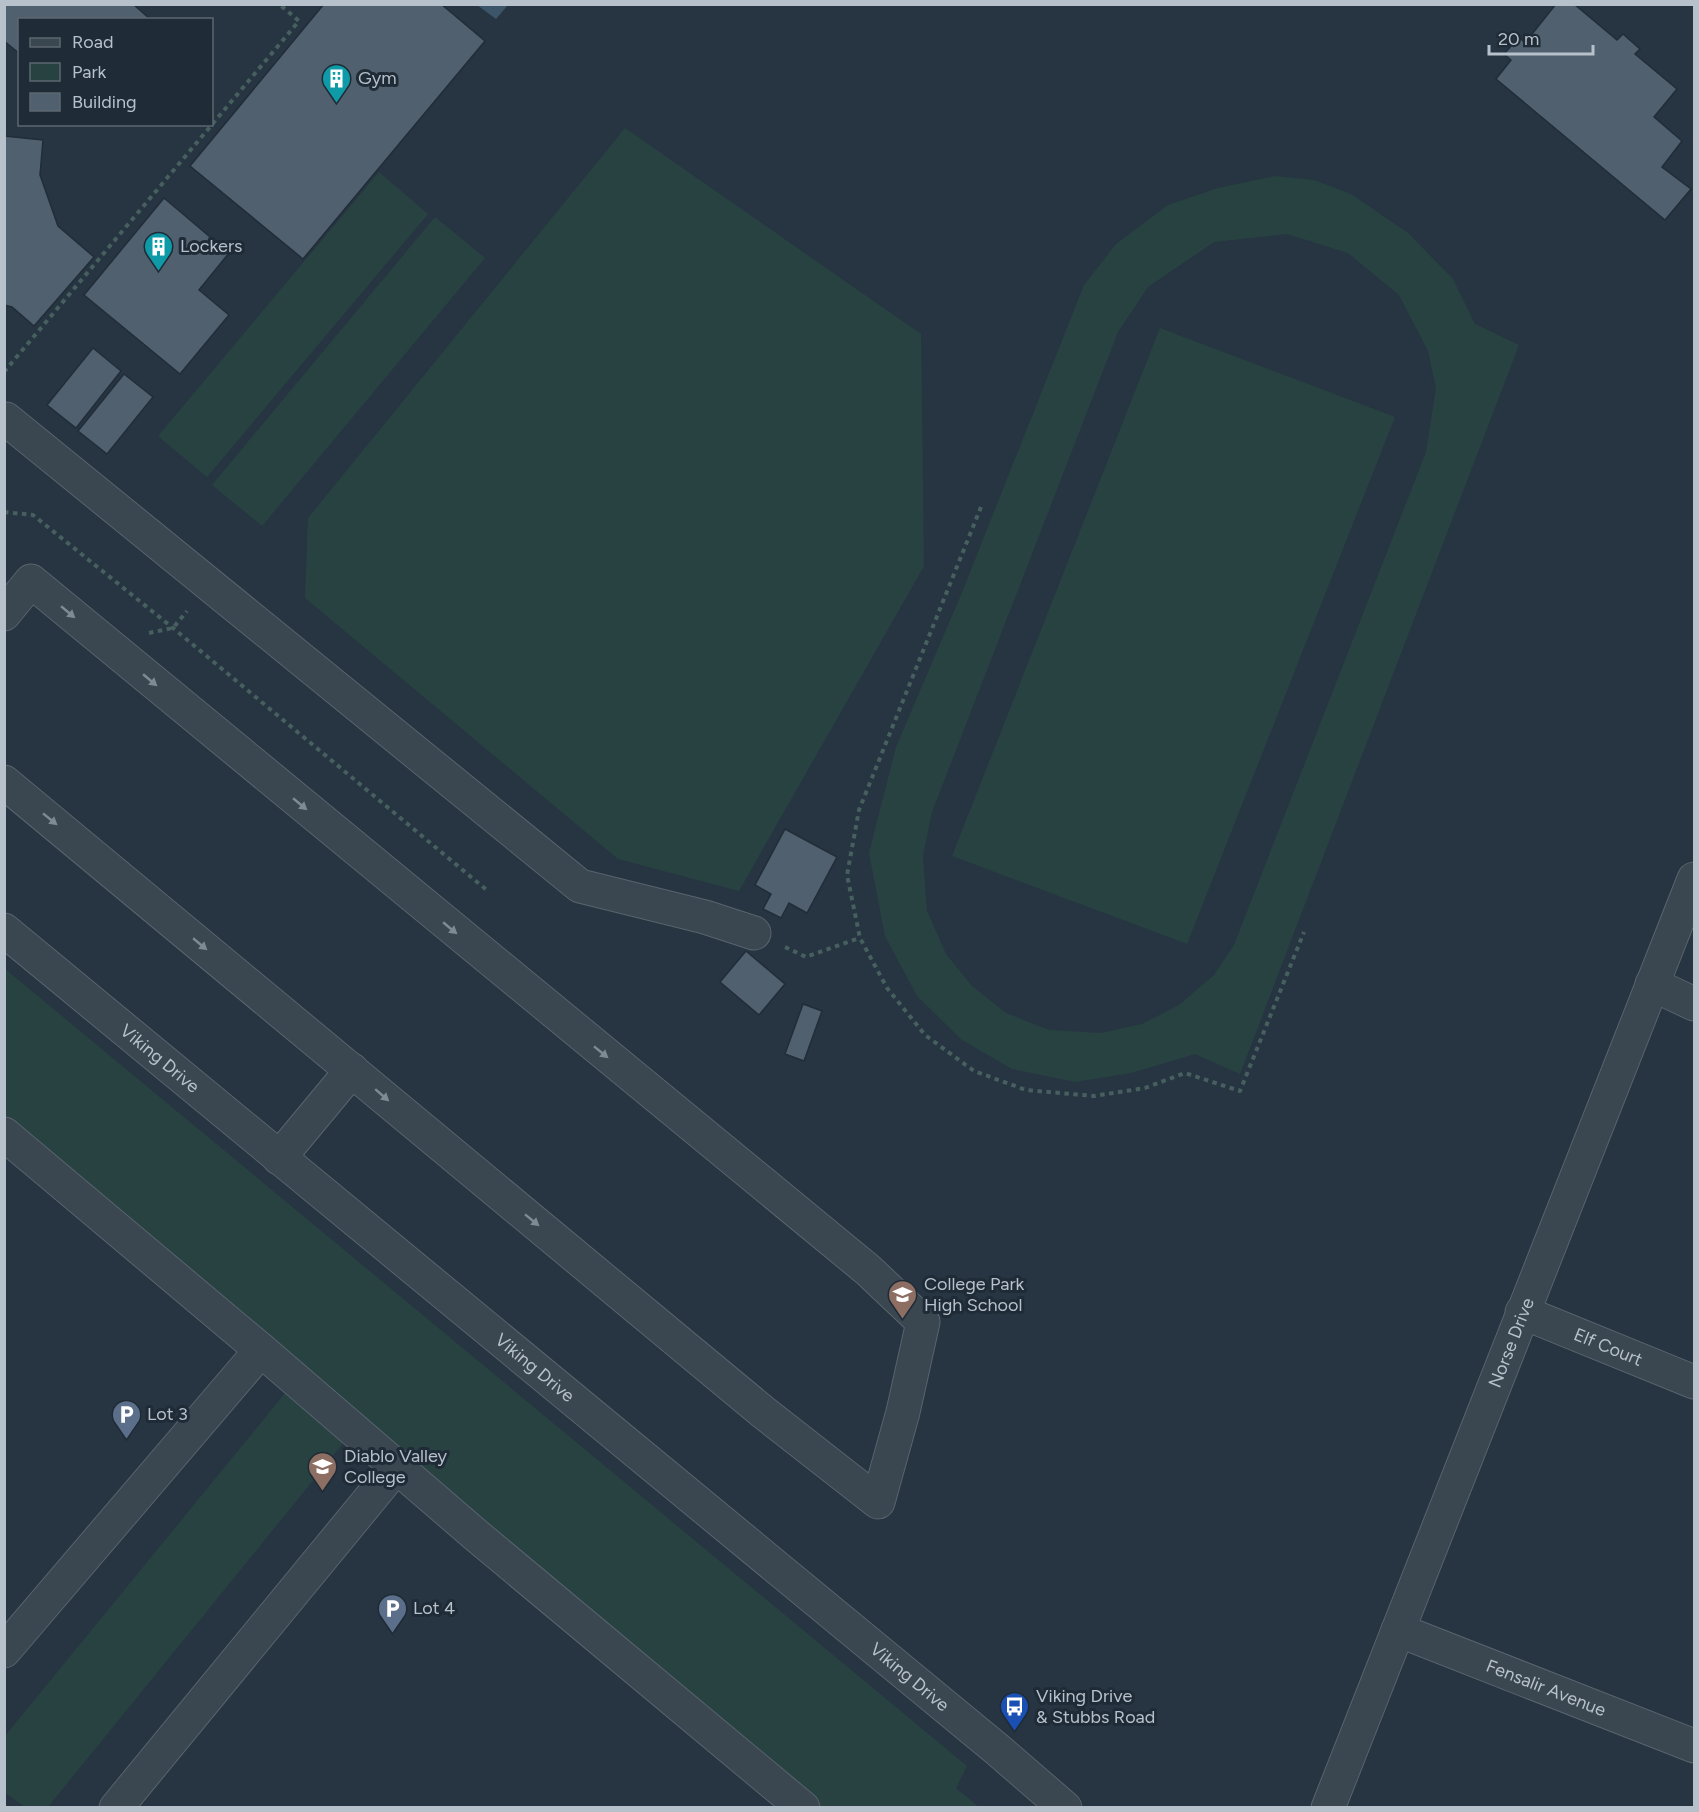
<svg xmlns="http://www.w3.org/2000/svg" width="1699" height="1812" font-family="Figtree,sans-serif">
<rect width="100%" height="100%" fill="#263541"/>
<!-- green -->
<g fill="#284242" fill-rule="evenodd">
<polygon points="625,128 921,334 924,566 739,891 618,859 305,598 308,518"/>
<polygon points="379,172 428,214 207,477 158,436"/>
<path d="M1275,176L1314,180L1351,194L1408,233L1453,279L1475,324L1519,345L1240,1074L1195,1054L1131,1073L1075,1082L1012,1069L962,1040L917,996L885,936L869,853L896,747L963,590L1084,285L1116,244L1168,205L1218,188ZM1287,234L1348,253L1399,295L1428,351L1436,388L1426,452L1234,945L1214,975L1179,1005L1142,1024L1101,1033L1049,1030L1006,1013L972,986L946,954L927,911L923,856L932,812L1118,332L1148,287L1214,242Z"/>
<polygon points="435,217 485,258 262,526 212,485"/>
<polygon points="1160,328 1395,417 1187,944 952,856"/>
<polygon points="4,968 967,1766 956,1788 979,1807 803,1807 354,1430 48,1807 25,1807 5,1793 5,1736 295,1381 5,1134"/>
</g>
<!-- water -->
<polygon fill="#3c5569" points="477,5 508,5 496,19"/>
<!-- building -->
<g fill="#51606e" stroke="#212d38" stroke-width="1.5">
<polygon points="4,4 133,4 151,20 20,20 20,54 4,41"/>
<polygon points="324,4 441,4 485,41 303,259 190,166"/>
<polygon points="1556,4 1574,4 1617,40 1623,34 1640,49 1635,54 1677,89 1654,117 1682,141 1662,167 1691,189 1665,220 1496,79 1511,60 1504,54 1519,37 1525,43"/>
<polygon points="4,136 43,140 40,175 58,226 94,257 34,326 12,307 4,305"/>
<polygon points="164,198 229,253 199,290 229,315 180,374 84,295"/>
<polygon points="93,348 121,371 76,428 47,405"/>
<polygon points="124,374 153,397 107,454 78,431"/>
<polygon points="785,829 837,857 807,913 789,903 781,918 763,909 771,894 755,885"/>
<polygon points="746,951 785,984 759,1015 720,982"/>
<polygon points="803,1004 822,1011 804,1061 785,1054"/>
</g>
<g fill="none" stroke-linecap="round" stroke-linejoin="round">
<defs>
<g id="minor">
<polyline points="4,421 6,419 580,886 705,917 754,933"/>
<polyline points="4,614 31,581 868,1270 923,1322 903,1412 878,1502 763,1412 4,782"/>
<path id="s1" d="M4,930L998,1750L1065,1808"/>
<polyline points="1652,984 1694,1004"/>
<polyline points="4,1134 261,1350 477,1536 803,1808"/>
<polyline points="279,1158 352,1070"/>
<path id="s2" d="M1522,1312L1694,1382"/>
<path id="s3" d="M1398,1630L1694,1746"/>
<polyline points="4,1651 261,1350"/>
<polyline points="116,1808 397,1466"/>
<path id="s4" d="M1328,1808L1694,879"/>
</g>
</defs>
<!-- minor casing -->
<use href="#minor" stroke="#58646e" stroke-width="35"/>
<!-- path -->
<g stroke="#485f5f" stroke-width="4" stroke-dasharray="4.5 4.5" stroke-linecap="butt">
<polyline points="4,372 299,21 279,4"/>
<polyline points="981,507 859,810 847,875 860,938 887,988 925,1035 974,1071 1026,1090 1094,1096 1145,1088 1185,1073 1240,1091 1304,932"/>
<polyline points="4,512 33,515 173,628 489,892"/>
<polyline points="149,633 173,628 187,611"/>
<polyline points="785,947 806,957 859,938"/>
</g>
<!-- minor -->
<use href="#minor" stroke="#3a4650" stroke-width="33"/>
</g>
<!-- one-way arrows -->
<defs><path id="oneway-solid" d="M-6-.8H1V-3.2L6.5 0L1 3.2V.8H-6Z" transform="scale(1.5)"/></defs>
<g fill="#7f8a94">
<use href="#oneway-solid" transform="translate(68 612) rotate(40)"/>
<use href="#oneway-solid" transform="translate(150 680) rotate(40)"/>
<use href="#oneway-solid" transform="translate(300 804) rotate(40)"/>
<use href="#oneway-solid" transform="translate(50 819) rotate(39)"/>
<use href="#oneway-solid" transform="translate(450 928) rotate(40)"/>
<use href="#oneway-solid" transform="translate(200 944) rotate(40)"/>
<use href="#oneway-solid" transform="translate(601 1052) rotate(39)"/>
<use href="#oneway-solid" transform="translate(382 1095) rotate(41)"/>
<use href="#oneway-solid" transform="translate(532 1220) rotate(39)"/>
</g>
<!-- icons -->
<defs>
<symbol id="building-pin" viewBox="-11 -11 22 30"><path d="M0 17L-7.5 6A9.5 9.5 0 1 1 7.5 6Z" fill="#0f9aa8" stroke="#1f2b36"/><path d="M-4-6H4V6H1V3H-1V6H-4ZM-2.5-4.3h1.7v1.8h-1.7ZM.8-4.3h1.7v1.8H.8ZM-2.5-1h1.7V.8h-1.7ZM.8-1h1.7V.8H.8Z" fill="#fff"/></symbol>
<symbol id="school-pin" viewBox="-11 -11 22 30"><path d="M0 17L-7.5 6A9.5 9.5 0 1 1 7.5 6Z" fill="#8d6e63" stroke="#1f2b36"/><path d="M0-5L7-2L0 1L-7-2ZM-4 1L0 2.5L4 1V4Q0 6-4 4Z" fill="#fff"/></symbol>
<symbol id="parking-pin" viewBox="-11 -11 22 30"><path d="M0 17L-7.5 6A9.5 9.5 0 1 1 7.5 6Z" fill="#5c6f8a" stroke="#1f2b36"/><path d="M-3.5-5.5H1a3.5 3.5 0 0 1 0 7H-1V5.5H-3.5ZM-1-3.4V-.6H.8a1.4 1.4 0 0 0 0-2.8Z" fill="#fff"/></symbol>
<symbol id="university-pin" viewBox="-11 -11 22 30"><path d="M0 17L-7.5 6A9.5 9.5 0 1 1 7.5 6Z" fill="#8d6e63" stroke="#1f2b36"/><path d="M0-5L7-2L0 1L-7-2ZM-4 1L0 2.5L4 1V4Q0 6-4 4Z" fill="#fff"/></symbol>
<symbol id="bus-pin" viewBox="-11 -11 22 30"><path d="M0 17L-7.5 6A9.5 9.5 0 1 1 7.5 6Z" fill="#1a4fb4" stroke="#1f2b36"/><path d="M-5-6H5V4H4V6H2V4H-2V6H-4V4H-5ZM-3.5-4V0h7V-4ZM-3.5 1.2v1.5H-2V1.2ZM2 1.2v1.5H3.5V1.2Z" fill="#fff"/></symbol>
</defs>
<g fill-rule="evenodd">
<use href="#building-pin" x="320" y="62" width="33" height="45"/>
<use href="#building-pin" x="142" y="230" width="33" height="45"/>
<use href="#school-pin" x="886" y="1278" width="33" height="45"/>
<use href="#parking-pin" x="110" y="1398" width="33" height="45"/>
<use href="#university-pin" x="306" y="1450" width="33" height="45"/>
<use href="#parking-pin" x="376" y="1592" width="33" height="45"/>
<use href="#bus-pin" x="998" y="1690" width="33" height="45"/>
</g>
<g text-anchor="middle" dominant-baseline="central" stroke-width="6" stroke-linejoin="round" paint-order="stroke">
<!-- poi labels -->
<g font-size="18" fill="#b7c1cb" stroke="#1f2b36" text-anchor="start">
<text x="358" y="78">Gym</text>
<text x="180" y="246">Lockers</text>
<text x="924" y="1284">College Park<tspan x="924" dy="21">High School</tspan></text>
<text x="147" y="1414">Lot 3</text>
<text x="344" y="1456">Diablo Valley<tspan x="344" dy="21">College</tspan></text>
<text x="413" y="1608">Lot 4</text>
<text x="1036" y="1696">Viking Drive<tspan x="1036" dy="21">&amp; Stubbs Road</tspan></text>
</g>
<!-- street labels -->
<g font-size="18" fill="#b7c1cb" stroke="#1f2b36">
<text stroke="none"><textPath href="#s1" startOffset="202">Viking Drive</textPath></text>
<text stroke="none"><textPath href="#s4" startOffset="500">Norse Drive</textPath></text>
<text stroke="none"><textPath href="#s2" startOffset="93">Elf Court</textPath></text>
<text stroke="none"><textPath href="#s1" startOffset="688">Viking Drive</textPath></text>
<text stroke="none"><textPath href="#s1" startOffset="1174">Viking Drive</textPath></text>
<text stroke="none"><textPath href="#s3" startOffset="159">Fensalir Avenue</textPath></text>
</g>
</g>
<!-- border -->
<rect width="1699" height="1812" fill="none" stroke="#b7c1cb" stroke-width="12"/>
<!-- legend -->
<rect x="18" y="18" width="195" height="108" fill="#1f2b36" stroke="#5c6772" stroke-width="1.5"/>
<rect x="30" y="38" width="30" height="9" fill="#3a4650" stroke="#5c6772" stroke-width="1.5"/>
<text x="72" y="48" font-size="18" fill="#b7c1cb">Road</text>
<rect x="30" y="63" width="30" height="18" fill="#284242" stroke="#5c6772" stroke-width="1.5"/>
<text x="72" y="78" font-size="18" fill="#b7c1cb">Park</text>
<rect x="30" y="93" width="30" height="18" fill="#51606e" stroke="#5c6772" stroke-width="1.5"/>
<text x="72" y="108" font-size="18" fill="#b7c1cb">Building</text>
<!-- scale -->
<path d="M1489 45v9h104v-9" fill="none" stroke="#b7c1cb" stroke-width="3"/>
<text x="1498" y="45" font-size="18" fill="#b7c1cb" stroke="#1f2b36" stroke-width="4.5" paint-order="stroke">20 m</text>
</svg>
